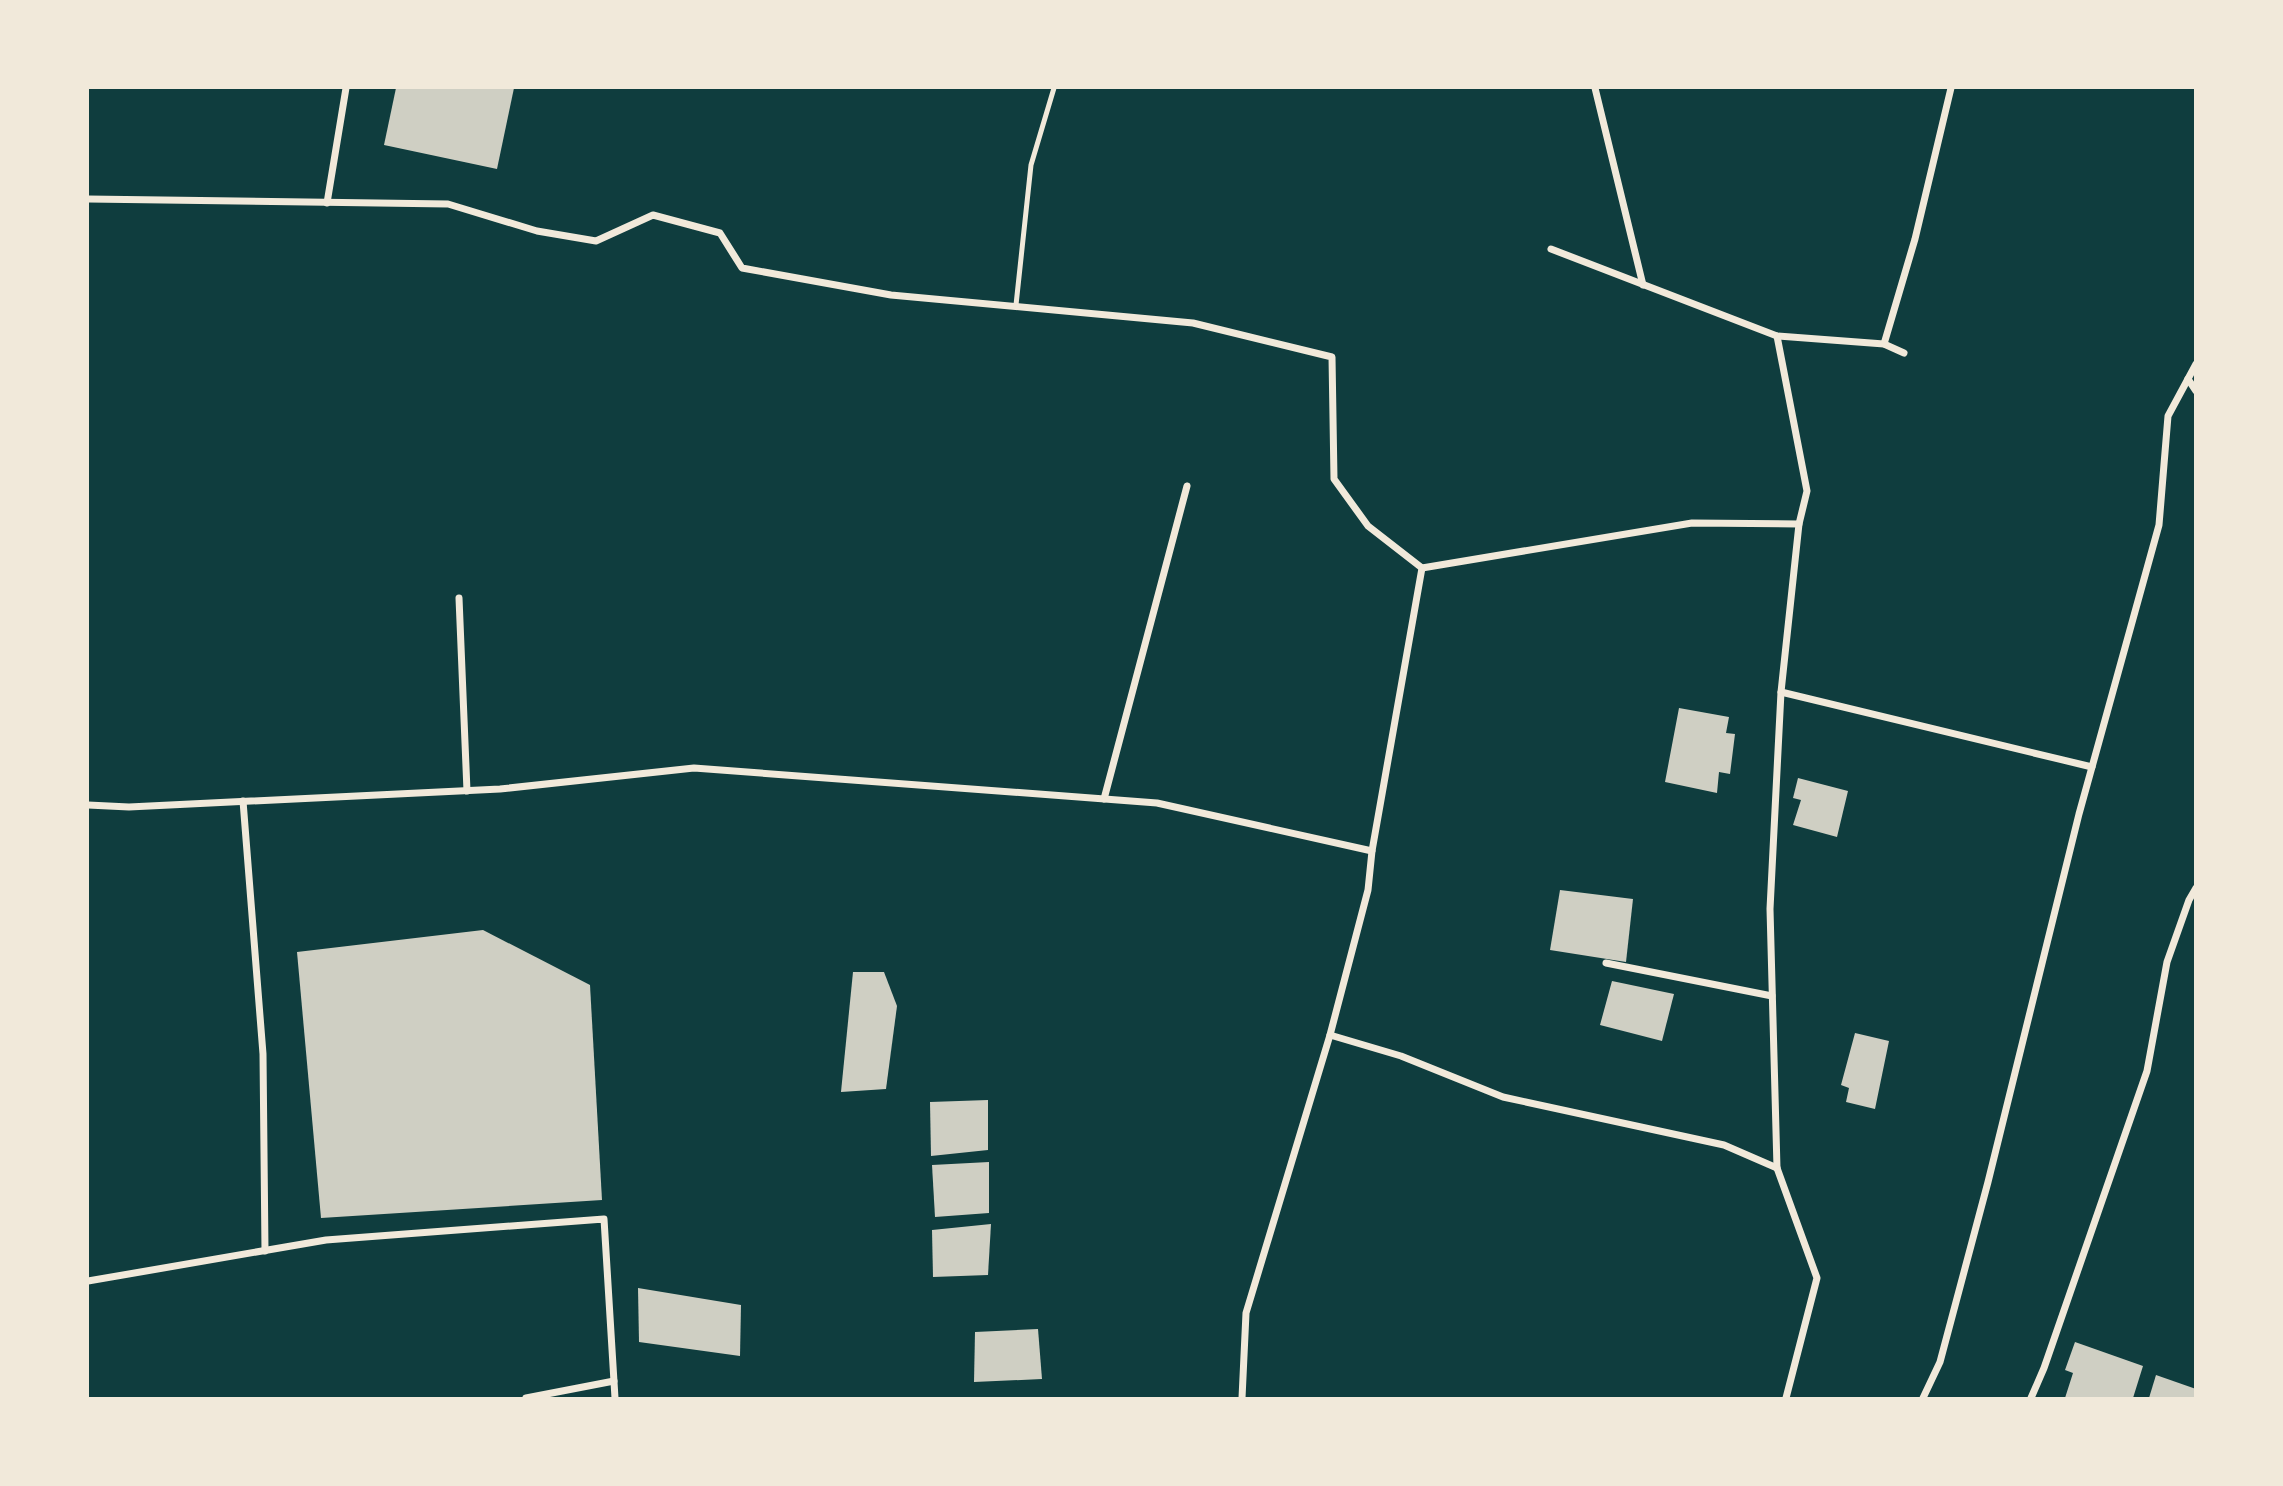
<svg xmlns="http://www.w3.org/2000/svg" width="2283" height="1486" font-family="'IBM Plex Sans',sans-serif">
<rect width="100%" height="100%" fill="#0f3d3e"/>
<!-- building -->
<g fill="#cfcfc3">
<polygon points="396,88 514,88 497,169 384,145"/>
<polygon points="1679,708 1729,717 1726,733 1735,734 1730,774 1719,772 1717,793 1665,782"/>
<polygon points="1798,778 1848,791 1837,837 1793,825 1801,800 1793,798"/>
<polygon points="1560,890 1633,899 1626,962 1550,950"/>
<polygon points="483,930 590,985 602,1200 321,1218 297,952"/>
<polygon points="853,972 884,972 897,1006 886,1089 841,1092"/>
<polygon points="1612,981 1674,994 1662,1041 1600,1025"/>
<polygon points="1855,1033 1889,1041 1875,1109 1846,1102 1849,1088 1841,1085"/>
<polygon points="988,1100 988,1150 931,1156 930,1102"/>
<polygon points="989,1162 989,1213 935,1217 932,1165"/>
<polygon points="991,1224 988,1275 933,1277 932,1230"/>
<polygon points="638,1288 741,1305 740,1356 639,1342"/>
<polygon points="1038,1329 1042,1379 974,1382 975,1332"/>
<polygon points="2075,1342 2143,1366 2133,1398 2065,1398 2073,1373 2065,1370"/>
<polygon points="2156,1375 2196,1389 2196,1398 2149,1398"/>
</g>
<g fill="none" stroke-linecap="round" stroke-linejoin="round">
<!-- service -->
<polyline stroke="#f1e9da" stroke-width="5" points="1016,305 1031,165 1054,88"/>
<!-- minor -->
<g stroke="#f1e9da" stroke-width="7">
<polyline points="1595,88 1643,285"/>
<polyline points="88,199 448,204 537,231 596,241 653,215 720,233 742,268 891,295 1193,323 1332,357 1334,479 1368,526 1422,568 1372,851 1368,890 1330,1035 1401,1056 1503,1097 1724,1145 1777,1168"/>
<polyline points="327,203 346,88"/>
<polyline points="1551,249 1777,336 1884,344 1904,353"/>
<polyline points="1777,336 1807,491 1799,524 1781,692 1770,909 1777,1168 1817,1278 1786,1398"/>
<polyline points="1884,344 1915,239 1951,88"/>
<polyline points="2188,379 2196,391"/>
<polyline points="1422,568 1692,523 1799,524"/>
<polyline points="459,598 467,791"/>
<polyline points="1781,692 2092,767"/>
<polyline points="1104,799 1187,486"/>
<polyline points="243,801 263,1054 265,1251"/>
<polyline points="88,805 129,807 500,789 694,768 1157,803 1372,851"/>
<polyline points="1606,963 1772,996"/>
<polyline points="88,1281 326,1240 604,1219 615,1398"/>
<polyline points="526,1398 614,1381"/>
<polyline points="1242,1398 1246,1313 1330,1035"/>
<polyline points="1923,1398 1940,1362 1988,1182 2079,814 2159,525 2168,416 2196,364"/>
<polyline points="2031,1398 2044,1368 2147,1071 2167,962 2189,900 2196,888"/>
</g>
</g>
<!-- border -->
<rect width="2283" height="1486" fill="none" stroke="#f1e9da" stroke-width="178"/>
</svg>
